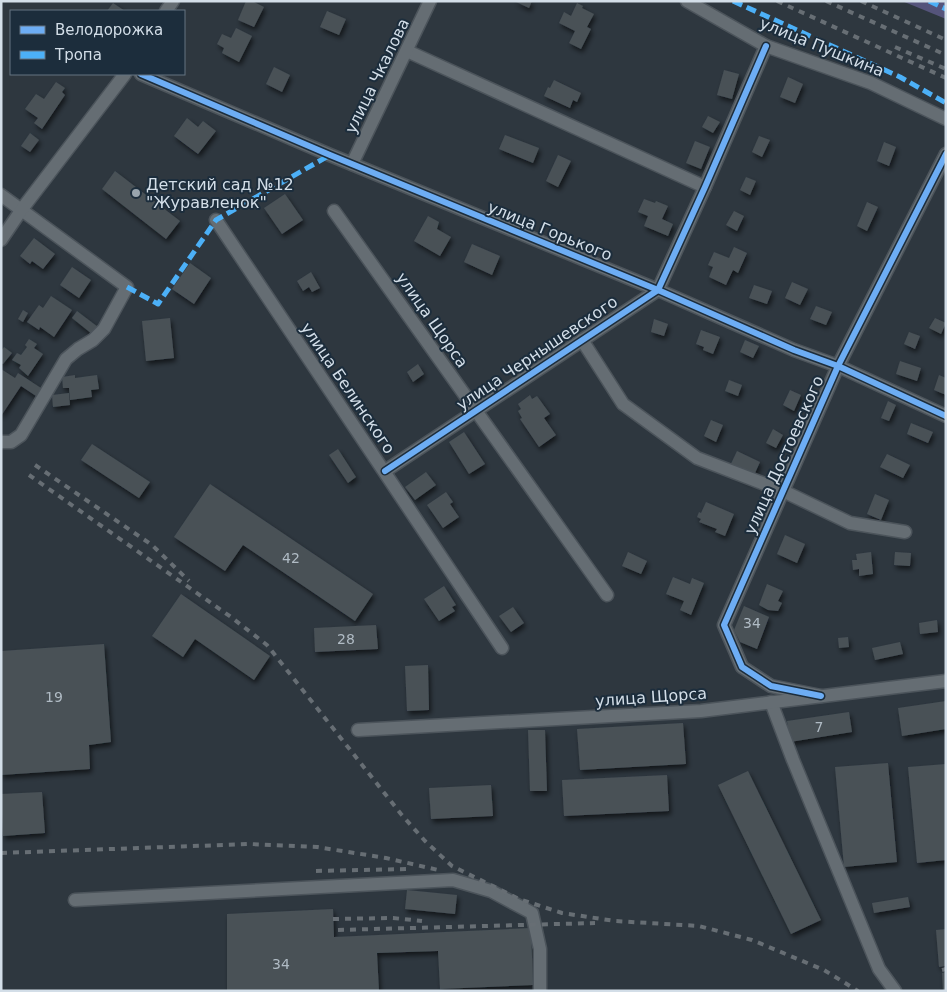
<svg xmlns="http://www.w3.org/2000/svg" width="947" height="992" font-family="'DejaVu Sans',sans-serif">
<defs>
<filter id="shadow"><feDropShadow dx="2" dy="3.5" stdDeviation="2.5" flood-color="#0009"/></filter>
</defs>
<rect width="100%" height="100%" fill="#2e373f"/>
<!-- green -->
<polygon fill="#55547b" points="902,1 941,1 946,3 946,19"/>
<!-- building -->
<g fill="#485157" filter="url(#shadow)">
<polygon points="246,1 252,1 264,7 254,27 238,20"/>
<polygon points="514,1 532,1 529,8"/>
<polygon points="113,3 125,11 107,11"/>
<polygon points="577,3 583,6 582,8 594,14 587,27 591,29 581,49 569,43 575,31 559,23 564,12 571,16"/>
<polygon points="327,11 346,19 339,35 320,27"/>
<polygon points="236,28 252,36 239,62 222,53 224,48 217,44 222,34 231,38"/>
<polygon points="274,67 290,75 282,92 266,84"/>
<polygon points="724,70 739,74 732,99 717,95"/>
<polygon points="788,77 803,84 795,103 780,97"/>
<polygon points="554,80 581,93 577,102 573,100 570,108 544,96 548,87 550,88"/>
<polygon points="56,82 65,88 62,92 65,95 42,129 34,123 38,118 25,109 36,94 44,99"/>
<polygon points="708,116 720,122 713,133 702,127"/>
<polygon points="187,118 198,127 203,121 216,131 198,154 174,136"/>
<polygon points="30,133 39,140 30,152 21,146"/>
<polygon points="505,135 539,148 533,163 499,149"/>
<polygon points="759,136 770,140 762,157 752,152"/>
<polygon points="695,141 710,147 701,169 686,163"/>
<polygon points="884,142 896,147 889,166 877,161"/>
<polygon points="558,155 571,161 558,187 546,181"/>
<polygon points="115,171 180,221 166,239 102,189"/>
<polygon points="746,177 756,181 750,195 740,190"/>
<polygon points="285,194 303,220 282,234 264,208"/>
<polygon points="644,199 655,203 656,201 668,206 662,219 673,224 668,236 644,226 648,216 638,212"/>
<polygon points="867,202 878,207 867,231 857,226"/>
<polygon points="734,211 744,216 737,231 726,225"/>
<polygon points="428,216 439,222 437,229 451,237 440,256 414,241"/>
<polygon points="34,238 55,254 43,269 32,261 30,264 20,256"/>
<polygon points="472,244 500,256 492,275 464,262"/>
<polygon points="734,247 747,253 738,273 733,270 726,285 709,277 713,267 708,265 714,252 729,258"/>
<polygon points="190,263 211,278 194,304 172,289"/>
<polygon points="72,267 91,280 79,298 60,285"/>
<polygon points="311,272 320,288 312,292 309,287 303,291 297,281"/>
<polygon points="792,282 808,289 800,305 785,298"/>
<polygon points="754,285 772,291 767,304 749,298"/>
<polygon points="51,296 72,310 54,337 40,327 39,330 27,322 39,305 43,308"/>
<polygon points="816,306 832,312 826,325 810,319"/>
<polygon points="23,310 28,313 23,322 18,319"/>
<polygon points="77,311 98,327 92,334 72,318"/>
<polygon points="170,318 174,358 146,361 142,321"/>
<polygon points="935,318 946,323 941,334 929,328"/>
<polygon points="654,319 668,324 664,336 651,332"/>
<polygon points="701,330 720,337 713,354 703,350 704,347 696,344"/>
<polygon points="909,332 920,336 915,349 904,344"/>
<polygon points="29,339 37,344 34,348 43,354 28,376 19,368 21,365 12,360 17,353 21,355 27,347 25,345"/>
<polygon points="745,340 759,346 753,358 740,352"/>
<polygon points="4,347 12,353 3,364 1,363 1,351"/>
<polygon points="900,361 921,368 917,381 896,374"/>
<polygon points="418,364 424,374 413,382 407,372"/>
<polygon points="1,369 15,378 18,373 41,388 36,396 21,386 1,416"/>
<polygon points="75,375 75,378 97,375 99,389 91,390 92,397 70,400 69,388 63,388 62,377"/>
<polygon points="939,375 946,378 946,395 934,390"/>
<polygon points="729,380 742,385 738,396 725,391"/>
<polygon points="790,390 801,395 794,411 783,405"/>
<polygon points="69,393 70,405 53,407 52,395"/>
<polygon points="530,395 532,399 537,396 550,414 544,418 556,435 539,447 520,419 522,418 518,411 521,409 518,404"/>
<polygon points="888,401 896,405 889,421 881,418"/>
<polygon points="711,420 723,425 716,442 704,436"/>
<polygon points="911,423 933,432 928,443 907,434"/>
<polygon points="773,429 783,435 776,448 766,443"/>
<polygon points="464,432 485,464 469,474 449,442"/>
<polygon points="92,444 150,482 139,498 81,460"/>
<polygon points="338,449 356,477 348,483 329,455"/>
<polygon points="737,451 760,462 751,482 728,470"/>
<polygon points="887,454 910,465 903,478 880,467"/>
<polygon points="426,472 436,485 415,500 405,487"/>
<polygon points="210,484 373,594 355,621 243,545 225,571 174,537"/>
<polygon points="446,492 453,502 450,504 459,517 443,528 427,505"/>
<polygon points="875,494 889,500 881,520 867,514"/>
<polygon points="706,502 734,514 725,536 715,532 717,529 699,522 701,519 697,517 699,512 701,513"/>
<polygon points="785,535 805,544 797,563 777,554"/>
<polygon points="628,552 647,561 641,574 622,566"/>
<polygon points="871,552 873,574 859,576 859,569 853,570 852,560 857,560 856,554"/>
<polygon points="895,552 911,553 910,566 894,565"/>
<polygon points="673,577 690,584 692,578 704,583 691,615 680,610 684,601 666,594"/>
<polygon points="767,584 783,591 778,601 782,603 778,611 768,610 759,605"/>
<polygon points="444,586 456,605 452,607 455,611 439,621 424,599"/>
<polygon points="181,594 270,656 254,680 195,639 183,657 152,636"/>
<polygon points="744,606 769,617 757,649 740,642 734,630"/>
<polygon points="513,607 524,623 511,632 499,616"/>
<polygon points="937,620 938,632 920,634 919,623"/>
<polygon points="376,625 378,649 315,652 314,628"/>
<polygon points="848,637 849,647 839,648 838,638"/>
<polygon points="900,642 903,654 875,660 872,648"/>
<polygon points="104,644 111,742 89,745 90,769 1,775 1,651"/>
<polygon points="428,665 429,710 407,711 405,666"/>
<polygon points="946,701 946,729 902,736 898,708"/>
<polygon points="849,712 852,732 790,742 787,721"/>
<polygon points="683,723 686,764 580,770 577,729"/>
<polygon points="528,730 545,730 547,791 530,791"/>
<polygon points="888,763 897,862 844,867 835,767"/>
<polygon points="946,764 946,860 917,863 908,767"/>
<polygon points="748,771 821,920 791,934 718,785"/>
<polygon points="667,775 669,811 564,816 562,780"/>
<polygon points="491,785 493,816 431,819 429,788"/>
<polygon points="42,792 45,833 3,836 1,794"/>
<polygon points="407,890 457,895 455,914 405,909"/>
<polygon points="908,897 910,907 874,913 872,903"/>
<polygon points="333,909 334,937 531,928 533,985 440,989 438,951 377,953 379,991 227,991 227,914"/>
<polygon points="946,929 946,966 939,967 936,930"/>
<polygon points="946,972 946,991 943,991 942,973"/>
</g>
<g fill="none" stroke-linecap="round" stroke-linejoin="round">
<defs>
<g id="minor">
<polyline points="687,1 766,46 871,83 946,119"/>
<polyline points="166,11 173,1"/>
<polyline points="407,51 705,187"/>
<polyline points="141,74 330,155 658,290 794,350 838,366 946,416"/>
<polyline points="352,164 430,1"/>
<polyline points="1,195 127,287 104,329 93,340 78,349 66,359 21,435 11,442 1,442"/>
<polyline points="334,211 607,595"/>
<polyline points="216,220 502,648"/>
<polyline points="1,240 22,209 125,74"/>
<polyline points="582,340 623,404 697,458 783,491 850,523 905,532"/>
<polyline points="385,471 658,290 705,187 766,46"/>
<polyline points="821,696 771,686 742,667 724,625 838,366 946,154"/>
<polyline points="771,702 793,760 879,969 895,991"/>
<polyline points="358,730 701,711 946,681"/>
<polyline points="75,900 453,880 491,891 532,913 540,949 540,991"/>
</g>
</defs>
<!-- minor casing -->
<use href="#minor" stroke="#4c545b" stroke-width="15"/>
<!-- minor -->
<use href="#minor" stroke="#656d73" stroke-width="12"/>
<!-- rail -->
<g stroke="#676e74" stroke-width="4" stroke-dasharray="6 6" stroke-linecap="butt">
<polyline points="777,1 946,78"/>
<polyline points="826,1 946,55"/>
<polyline points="861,1 946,40"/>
<polyline points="895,47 946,69"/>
<polyline points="35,465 152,545 189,581"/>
<polyline points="29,475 231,617 267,645 401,814 425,841 452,866 519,899 562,913 615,921 699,926 752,940 824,970 858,991"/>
<polyline points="1,853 250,844 317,847 386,858 438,870"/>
<polyline points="316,871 410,869"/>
<polyline points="333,919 393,918 422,921"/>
<polyline points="338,930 595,923"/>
<polyline points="942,970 946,969"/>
</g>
<!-- quiet -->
<g stroke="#4cb0f7" stroke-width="5" stroke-dasharray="10 5" stroke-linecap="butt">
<polyline points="733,1 900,77 946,103"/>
<polyline points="929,1 946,9"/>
<polyline points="127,287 158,304 216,220 330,155"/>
</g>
<defs>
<g id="cycleway">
<polyline points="141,74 330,155 658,290 794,350 838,366 946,416"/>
<polyline points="385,471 658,290 705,187 766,46"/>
<polyline points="821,696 771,686 742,667 724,625 838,366 946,154"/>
</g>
</defs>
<!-- cycleway casing -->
<use href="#cycleway" stroke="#1c2d3c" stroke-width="9"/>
<!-- cycleway -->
<use href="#cycleway" stroke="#6dadf4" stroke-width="6"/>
</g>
<!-- markers -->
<circle fill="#99a4ad" stroke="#1c2d3c" stroke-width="2" cx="136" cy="193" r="5"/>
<g text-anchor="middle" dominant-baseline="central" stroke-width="4" stroke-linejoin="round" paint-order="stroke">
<!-- number labels -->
<g font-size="14" fill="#b0bbc4">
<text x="291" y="558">42</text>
<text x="752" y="623">34</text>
<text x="346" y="639">28</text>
<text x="54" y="697">19</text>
<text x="819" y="727">7</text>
<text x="281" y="964">34</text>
</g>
<!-- street labels -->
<g font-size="16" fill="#d3dee8" stroke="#1c2d3c">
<text transform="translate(822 47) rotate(22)">улица Пушкина</text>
<text transform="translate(377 76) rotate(-64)">улица Чкалова</text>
<text transform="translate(550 231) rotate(22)">улица Горького</text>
<text transform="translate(432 320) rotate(55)">улица Щорса</text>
<text transform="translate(537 353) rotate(-34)">улица Чернышевского</text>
<text transform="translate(348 388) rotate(56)">улица Белинского</text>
<text transform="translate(784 455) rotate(-66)">улица Достоевского</text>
<text transform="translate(651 697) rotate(-4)">улица Щорса</text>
</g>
<!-- poi labels -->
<g font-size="16" fill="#d3dee8" stroke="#1c2d3c" text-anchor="start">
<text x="146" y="184">Детский сад №12<tspan x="146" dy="18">"Журавленок"</tspan></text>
</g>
</g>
<!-- border -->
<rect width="947" height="992" fill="none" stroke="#d3dee8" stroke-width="5"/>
<!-- legend -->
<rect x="10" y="10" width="175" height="65" fill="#1c2d3c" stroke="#657481"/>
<rect x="20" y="26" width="25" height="8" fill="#6dadf4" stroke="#657481"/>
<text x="55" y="35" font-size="15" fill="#d3dee8">Велодорожка</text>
<rect x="20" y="51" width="25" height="8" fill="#4cb0f7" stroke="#657481"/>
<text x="55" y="60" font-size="15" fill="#d3dee8">Тропа</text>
</svg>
